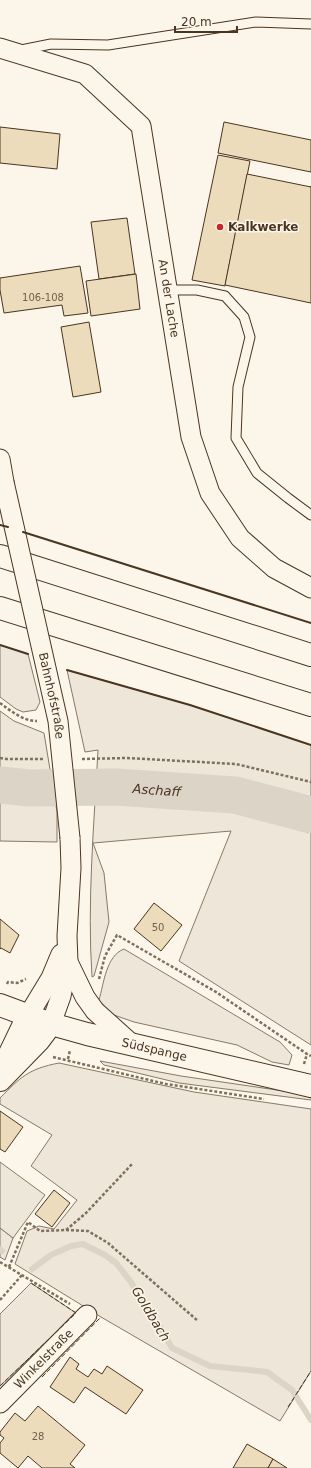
<svg xmlns="http://www.w3.org/2000/svg" width="311" height="1468" font-family="'DejaVu Sans',sans-serif">
<rect width="100%" height="100%" fill="#fbf6e9"/>
<!-- green -->
<g fill="#ede6d9" stroke="#887966">
<polygon points="0,645 28,654 40,702 36,710 23,712 16,709 0,697"/>
<path d="M67,670L190,705L311,745V1045L179,961L231,831L93,843L104,873L109,922L94,976L92,977C87,902 94,826 98,750L85,752Z"/>
<polygon points="0,711 14,721 44,733 57,812 57,842 0,841 0,797 41,801 32,771 0,768"/>
<path d="M124,949L280,1042L292,1055L289,1065L272,1062L237,1045L134,1022L111,1014L99,1000C104,983 106,956 124,949Z"/>
<polygon points="100,1061 181,1076 311,1095 311,1100 179,1083 104,1065"/>
<path d="M59,1063L194,1092L311,1109V1371L280,1421L101,1317L15,1264L27,1231L39,1226L54,1229L77,1200L31,1166L52,1135L0,1104V1098C21,1077 28,1069 59,1063Z"/>
<polygon points="0,1228 13,1238 5,1260 0,1257"/>
<polygon points="31,1283 76,1313 0,1386 0,1314"/>
</g>
<!-- parking -->
<polygon fill="#ede7d9" stroke="#887966" points="0,1162 45,1195 13,1238 0,1228"/>
<!-- water -->
<polygon fill="#dcd4c6" stroke="#887966" points="0,768 32,771 42,801 0,797"/>
<g fill="none" stroke-linecap="round" stroke-linejoin="round">
<!-- stream -->
<g stroke="#dcd4c6" stroke-width="6">
<polyline points="0,1249 2,1251"/>
<polyline points="32,1269 51,1255 71,1246 83,1244 105,1255 116,1263 131,1282 142,1302 160,1327 172,1348 210,1366 267,1372 292,1390 311,1420"/>
</g>
<!-- river -->
<path stroke="#dcd4c6" stroke-width="37" id="s1" d="M0,785L29,788L116,787L235,795L311,815"/>
</g>
<!-- building -->
<g fill="#ecdcbc" stroke="#4a3520">
<polygon points="224,122 311,140 311,172 218,153"/>
<polygon points="0,127 60,134 57,169 0,163"/>
<polygon points="218,155 250,161 225,286 192,280"/>
<polygon points="247,174 311,187 311,186 311,303 225,285"/>
<polygon points="127,218 135,274 99,279 91,222"/>
<polygon points="80,266 88,313 64,316 62,305 4,313 0,290 0,278"/>
<polygon points="136,274 140,309 91,316 86,281"/>
<polygon points="89,322 101,392 73,397 61,327"/>
<polygon points="154,903 182,925 161,951 134,929"/>
<polygon points="0,919 19,935 10,953 1,948 0,949"/>
<polygon points="0,1111 23,1127 5,1152 0,1149"/>
<polygon points="54,1190 70,1203 52,1227 35,1214"/>
<polygon points="70,1357 79,1364 76,1369 88,1377 94,1369 102,1374 107,1366 143,1390 126,1414 85,1387 74,1403 50,1387"/>
<polygon points="38,1406 85,1445 70,1464 75,1468 42,1468 28,1456 18,1468 0,1453 0,1443 4,1438 0,1435 0,1432 15,1413 25,1421"/>
<polygon points="247,1444 273,1459 268,1468 233,1468"/>
<polygon points="273,1459 287,1468 268,1468"/>
</g>
<g fill="none" stroke-linecap="round" stroke-linejoin="round">
<defs>
<g id="service">
<polyline points="21,50 51,44 108,45 256,22 311,24"/>
<polyline points="167,290 197,290 225,296 244,317 250,337 238,387 236,438 257,473 288,498 311,515"/>
</g>
<g id="minor">
<path id="s2" d="M0,48L85,74L141,126L191,437L210,493L240,538L274,568L311,588"/>
<polyline points="0,459 4,482"/>
<polyline points="68,962 85,997 95,1011 134,1046"/>
<polyline points="28,1016 51,978 61,954"/>
<polyline points="51,1024 61,996 68,962 67,936 71,868 70,838"/>
<path id="s3" d="M0,1403L87,1315"/>
</g>
<g id="tertiary">
<polyline points="1,1072 28,1016"/>
<polyline points="0,1080 39,1040 51,1024"/>
</g>
<g id="primary">
<path id="s4" d="M0,1005L51,1024L87,1034L311,1086"/>
</g>
<g id="motorway">
<polyline points="0,556 311,655"/>
<polyline points="0,608 311,705"/>
</g>
</defs>
<!-- service casing -->
<use href="#service" stroke="#4a3520" stroke-width="11"/>
<!-- minor casing -->
<use href="#minor" stroke="#4a3520" stroke-width="21"/>
<!-- tertiary casing -->
<use href="#tertiary" stroke="#4a3520" stroke-width="24"/>
<!-- primary casing -->
<use href="#primary" stroke="#4a3520" stroke-width="24"/>
<!-- motorway casing -->
<use href="#motorway" stroke="#4a3520" stroke-width="24"/>
<!-- path -->
<g stroke="#7f6f5c" stroke-width="2.5" stroke-dasharray="3 2" stroke-linecap="butt">
<path d="M0,703C11,711 23,721 37,721"/>
<polyline points="0,758 6,759 43,759"/>
<polyline points="82,759 127,758 236,764 311,782"/>
<polyline points="99,979 105,956 117,935 216,992 307,1054 311,1056"/>
<polyline points="7,984 8,982 17,983 26,979"/>
<polyline points="53,1057 166,1084 264,1099"/>
<polyline points="68,1059 70,1050"/>
<polyline points="304,1064 307,1054"/>
<polyline points="66,1230 88,1231 108,1243 198,1321"/>
<polyline points="0,1262 70,1304"/>
<polyline points="9,1267 28,1222 40,1231 66,1230 86,1213 133,1163"/>
<polyline points="0,1300 22,1275"/>
</g>
<!-- service -->
<use href="#service" stroke="#fbf6e9" stroke-width="9"/>
<!-- minor -->
<use href="#minor" stroke="#fbf6e9" stroke-width="19"/>
<!-- tertiary -->
<use href="#tertiary" stroke="#fbf6e9" stroke-width="22"/>
<!-- primary -->
<use href="#primary" stroke="#fbf6e9" stroke-width="22"/>
<!-- motorway -->
<use href="#motorway" stroke="#fbf6e9" stroke-width="22"/>
<defs>
<g id="minor-bridge">
<path id="s5" d="M4,482L58,721L70,838"/>
</g>
</defs>
<!-- minor-bridge casing -->
<use href="#minor-bridge" stroke="#4a3520" stroke-width="21" stroke-linecap="butt"/>
<!-- minor-bridge -->
<use href="#minor-bridge" stroke="#fbf6e9" stroke-width="19"/>
<!-- fence -->
<g stroke="#4a3520" stroke-width="1" stroke-dasharray="5 2" stroke-linecap="butt">
<polyline points="42,1377 101,1317"/>
<polyline points="0,1386 76,1313 31,1283"/>
<polyline points="288,1407 311,1371"/>
</g>
<!-- wall -->
<g stroke="#4a3520" stroke-width="2">
<polyline points="0,525 8,527"/>
<polyline points="23,532 311,623"/>
<polyline points="0,645 28,654"/>
<polyline points="67,670 190,705 311,745"/>
</g>
</g>
<!-- markers -->
<circle fill="#c62828" stroke="#fbf6e9" stroke-width="1.5" cx="220" cy="227" r="4"/>
<g text-anchor="middle" dominant-baseline="central" stroke-width="3" stroke-linejoin="round" paint-order="stroke">
<!-- number labels -->
<g font-size="10" fill="#725f47">
<text x="43" y="297">106-108</text>
<text x="158" y="927">50</text>
<text x="38" y="1436">28</text>
</g>
<!-- poi labels -->
<g font-size="12" font-weight="bold" fill="#4a3520" stroke="#fbf6e9" text-anchor="start">
<text x="228" y="227">Kalkwerke</text>
</g>
<!-- street labels -->
<g font-size="12" fill="#4a3520" stroke="#fbf6e9">
<text stroke="none"><textPath href="#s2" startOffset="340">An der Lache</textPath></text>
<text stroke="none"><textPath href="#s5" startOffset="219">Bahnhofstraße</textPath></text>
<text stroke="none"><textPath href="#s4" startOffset="161">Südspange</textPath></text>
<text stroke="none"><textPath href="#s3" startOffset="62">Winkelstraße</textPath></text>
</g>
<!-- water labels -->
<g font-size="13" font-style="italic" fill="#4a3520" stroke="#fbf6e9">
<text stroke="none"><textPath href="#s1" startOffset="157">Aschaff</textPath></text>
<text transform="translate(151 1314) rotate(59)">Goldbach</text>
</g>
</g>
<!-- scale -->
<path d="M175 26v6h62v-6" fill="none" stroke="#4a3520" stroke-width="2"/>
<text x="181" y="26" font-size="12" fill="#4a3520" stroke="#fbf6e9" stroke-width="3" paint-order="stroke">20 m</text>
</svg>
